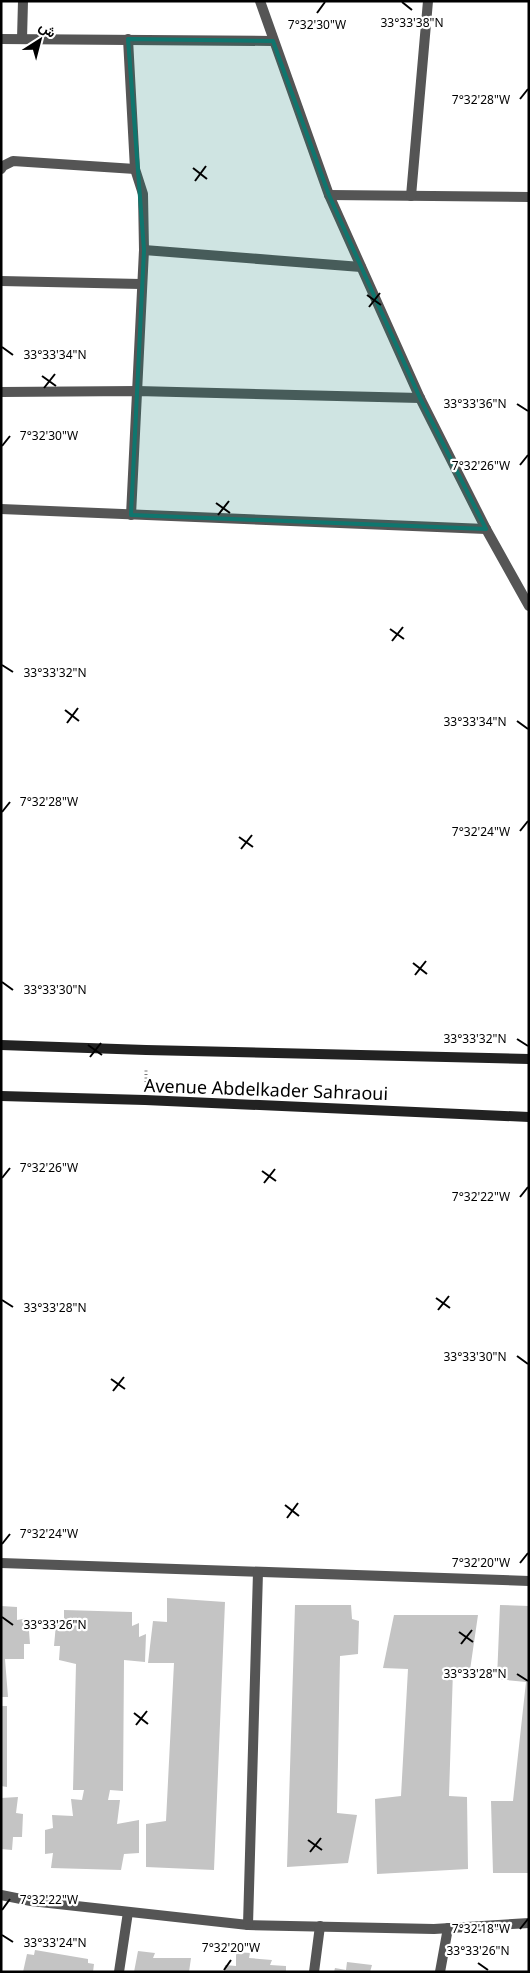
<svg xmlns="http://www.w3.org/2000/svg" width="530" height="1973" font-family="'Noto Sans',Vazirmatn,sans-serif">
<rect width="100%" height="100%" fill="#fff"/>
<!-- building -->
<g fill="#c4c4c4">
<polygon points="167,1598 225,1602 214,1870 146,1867 146,1824 166,1821 174,1663 148,1663 153,1621 167,1622"/>
<polygon points="295,1605 351,1605 352,1619 359,1621 358,1654 340,1656 337,1813 357,1815 348,1863 287,1867"/>
<polygon points="500,1605 529,1606 529,1873 493,1873 491,1801 513,1801 526,1682 497,1679"/>
<polygon points="1,1606 17,1607 17,1620 28,1618 30,1644 24,1644 24,1659 5,1659 8,1697 1,1697"/>
<polygon points="64,1610 132,1612 132,1626 139,1623 139,1637 146,1634 145,1662 124,1660 123,1791 110,1790 108,1800 120,1800 117,1824 139,1820 139,1853 124,1854 121,1870 51,1868 53,1853 45,1854 45,1830 53,1828 52,1815 73,1816 71,1799 82,1800 84,1790 73,1790 76,1664 59,1660 60,1646 54,1646 56,1624 64,1622"/>
<polygon points="394,1615 478,1615 470,1670 453,1670 449,1796 467,1797 468,1869 377,1874 375,1799 401,1796 408,1669 383,1668"/>
<polygon points="1,1706 7,1706 7,1787 1,1786"/>
<polygon points="18,1797 16,1813 23,1814 22,1837 13,1837 12,1850 1,1849 1,1798"/>
<polygon points="35,1950 88,1959 88,1963 94,1964 93,1972 23,1972 27,1954 34,1955"/>
<polygon points="138,1951 155,1953 153,1958 191,1958 189,1972 134,1972"/>
<polygon points="236,1952 250,1953 249,1958 272,1960 270,1965 286,1966 286,1972 224,1972 225,1965 236,1966"/>
<polygon points="347,1962 372,1965 370,1972 334,1972 335,1968 346,1970"/>
</g>
<g fill="none" stroke-linecap="round" stroke-linejoin="round">
<!-- path -->
<polyline stroke="#777" stroke-width="3" stroke-dasharray="1 2.5" stroke-linecap="butt" points="146,1082 146,1068"/>
<!-- minor -->
<g stroke="#555" stroke-width="10">
<polyline points="260,1 329,195 420,398 486,529 529,606"/>
<polyline points="1,39 273,41"/>
<polyline points="22,39 23,1"/>
<polyline points="128,39 135,169 143,194 144,250 131,515"/>
<polyline points="1,169 3,166 13,161 135,169"/>
<polyline points="329,195 529,197"/>
<polyline points="411,196 428,1"/>
<polyline points="144,250 361,267"/>
<polyline points="1,281 141,284"/>
<polyline points="1,392 137,391 420,398"/>
<polyline points="1,509 486,529"/>
<polyline points="1,1563 529,1581"/>
<polyline points="1,1895 31,1901 248,1925 434,1929 529,1923"/>
<polyline points="248,1925 258,1572"/>
<polyline points="119,1972 128,1912"/>
<polyline points="314,1972 320,1926"/>
<polyline points="440,1972 448,1928"/>
</g>
<!-- secondary -->
<g stroke="#222" stroke-width="10">
<polyline points="1,1045 146,1050 529,1059"/>
<polyline points="1,1096 145,1100 529,1117"/>
</g>
</g>
<!-- marked area -->
<path fill="#0f766e" fill-opacity="0.2" stroke="#0f766e" stroke-width="4" stroke-linejoin="round" d="M128,39L273,41L329,195L420,398L486,529L131,515L144,250Z"/>
<!-- ticks -->
<path fill="none" stroke="#000" stroke-width="2" d="M402,2L412,10M317,13L325,2M520,99L528,89M193,168L207,179M195,181L206,166M367,295L381,305M369,307L380,293M2,347L13,355M42,376L56,386M44,388L55,374M517,404L528,411M2,446L10,436M520,465L528,455M216,503L230,513M218,515L229,501M390,629L404,639M392,641L403,627M2,665L13,672M65,710L79,721M517,721L528,729M67,723L78,708M2,812L10,802M520,831L528,821M239,837L253,847M241,849L252,835M413,963L427,974M415,975L426,961M2,982L13,990M517,1039L528,1046M88,1045L102,1055M90,1057L101,1043M262,1171L276,1181M2,1178L10,1168M264,1183L275,1169M520,1197L528,1187M436,1298L450,1308M2,1300L13,1307M438,1310L449,1296M517,1356L528,1364M111,1379L125,1389M113,1391L124,1377M285,1505L299,1516M287,1518L298,1503M2,1544L10,1534M520,1563L528,1553M2,1617L13,1625M459,1632L473,1642M461,1644L472,1630M517,1674L528,1681M134,1713L148,1724M136,1725L147,1711M308,1840L322,1850M310,1852L321,1838M2,1910L10,1899M520,1929L528,1919M2,1935L13,1942M478,1963L488,1970M224,1970L231,1960"/>
<g text-anchor="middle" dominant-baseline="central" stroke-width="4.5" stroke-linejoin="round" paint-order="stroke">
<!-- street labels -->
<g font-size="18" fill="#000" stroke="#fff">
<text transform="translate(266 1089) rotate(2)">Avenue Abdelkader Sahraoui</text>
</g>
</g>
<g font-size="12" text-anchor="middle" fill="#000" stroke="#fff" stroke-width="4.5" stroke-linejoin="round" paint-order="stroke">
<text x="412" y="27">33°33'38"N</text>
<text x="317" y="29">7°32'30"W</text>
<text x="481" y="104">7°32'28"W</text>
<text x="55" y="359">33°33'34"N</text>
<text x="475" y="408">33°33'36"N</text>
<text x="49" y="440">7°32'30"W</text>
<text x="481" y="470">7°32'26"W</text>
<text x="55" y="677">33°33'32"N</text>
<text x="475" y="726">33°33'34"N</text>
<text x="49" y="806">7°32'28"W</text>
<text x="481" y="836">7°32'24"W</text>
<text x="55" y="994">33°33'30"N</text>
<text x="475" y="1043">33°33'32"N</text>
<text x="49" y="1172">7°32'26"W</text>
<text x="481" y="1201">7°32'22"W</text>
<text x="55" y="1312">33°33'28"N</text>
<text x="475" y="1361">33°33'30"N</text>
<text x="49" y="1538">7°32'24"W</text>
<text x="481" y="1567">7°32'20"W</text>
<text x="55" y="1629">33°33'26"N</text>
<text x="475" y="1678">33°33'28"N</text>
<text x="49" y="1904">7°32'22"W</text>
<text x="481" y="1933">7°32'18"W</text>
<text x="55" y="1947">33°33'24"N</text>
<text x="231" y="1952">7°32'20"W</text>
<text x="478" y="1955">33°33'26"N</text>
</g>
<!-- border -->
<rect width="530" height="1973" fill="none" stroke="#000000" stroke-width="5"/>
<!-- north arrow -->
<g transform="translate(40 40) rotate(36)" stroke="#ffffff" stroke-width="4" paint-order="stroke">
<path d="M0-4L9 19L0 12L-9 19Z" fill="#000000"/>
<text y="-8" font-size="14" font-weight="bold" text-anchor="middle" fill="#000000">ش</text>
</g>
</svg>
